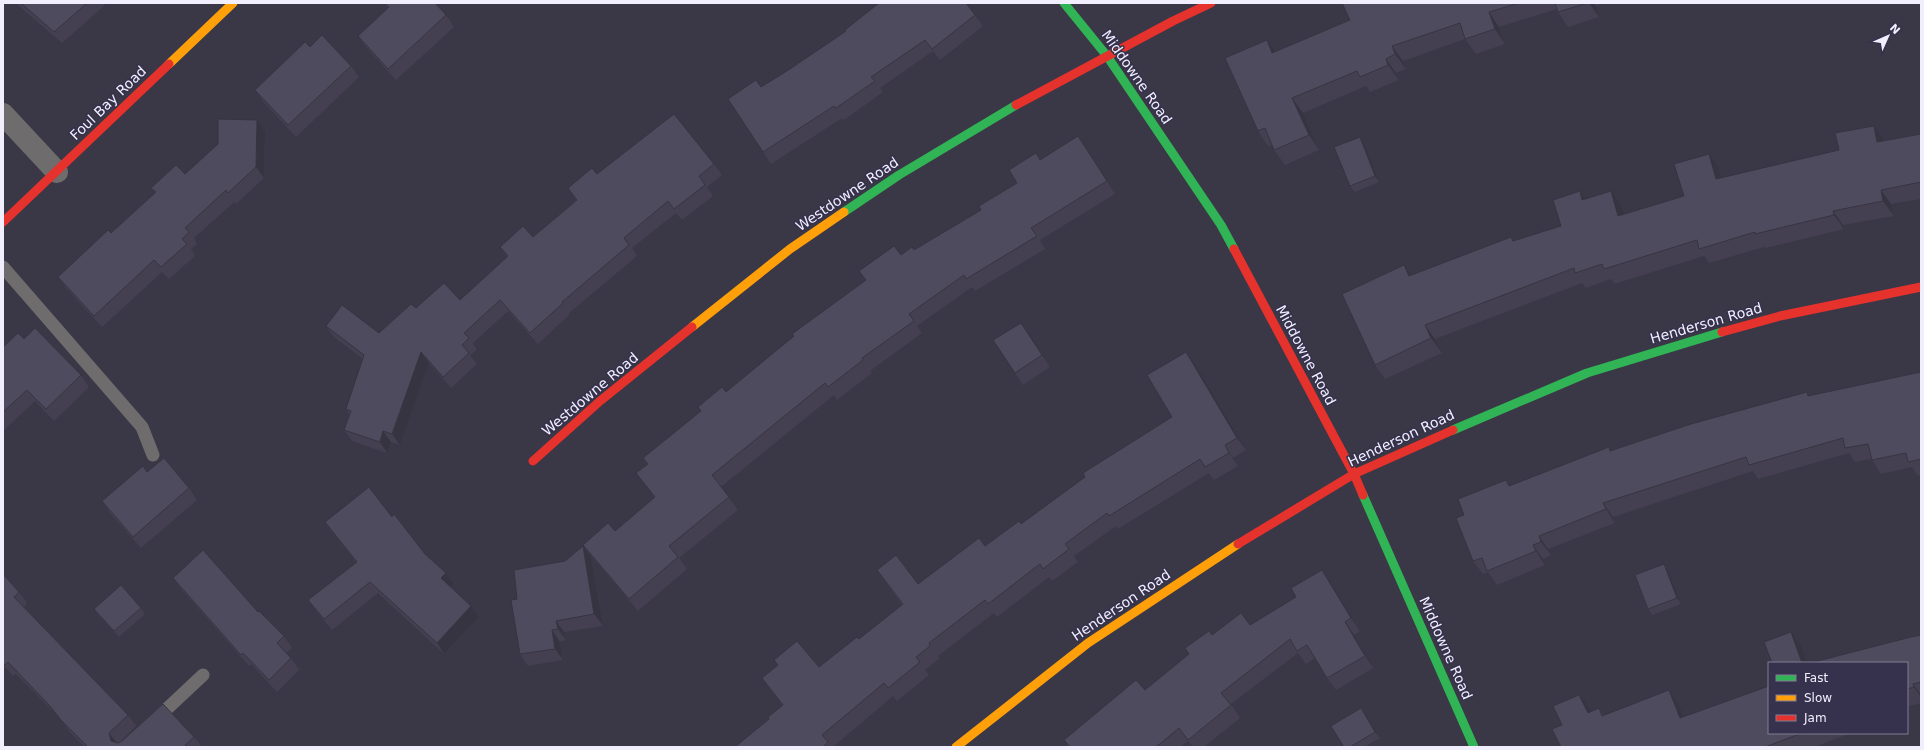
<svg xmlns="http://www.w3.org/2000/svg" width="1924" height="750" font-family="'DejaVu Sans',sans-serif">
<rect width="100%" height="100%" fill="#3a3746"/>
<g fill="none" stroke-linecap="round" stroke-linejoin="round">
<!-- lane -->
<g stroke="#6e6c6c" stroke-width="13">
<polyline points="3,267 142,427 153,455"/>
<polyline points="155,720 203,675"/>
</g>
<!-- street -->
<polyline stroke="#6e6c6c" stroke-width="22" points="3,114 57,172"/>
<!-- fast -->
<g stroke="#30b455" stroke-width="9">
<polyline points="1064,3 1107,56 1221,225 1234,249"/>
<polyline points="844,212 899,175 1016,105"/>
<polyline points="1453,430 1587,373 1722,332"/>
<polyline points="1363,495 1474,747"/>
</g>
<!-- slow -->
<g stroke="#ff9f0a" stroke-width="9">
<polyline points="169,64 233,3"/>
<polyline points="692,327 790,249 844,212"/>
<polyline points="956,747 1088,643 1238,544"/>
</g>
<!-- jam -->
<g stroke="#e5322d" stroke-width="9">
<polyline points="1016,105 1173,21 1211,3"/>
<polyline points="3,222 169,64"/>
<polyline points="1234,249 1354,474 1363,495"/>
<polyline points="1722,332 1780,316 1921,287"/>
<polyline points="533,461 600,401 692,327"/>
<polyline points="1238,544 1354,474 1453,430"/>
</g>
</g>
<!-- wall -->
<g fill="#444052">
<polygon points="17,3 104,3 105,5 62,43 19,6"/>
<polygon points="384,3 436,3 435,3 446,15 454,27 396,80 366,47 358,36 388,8"/>
<polygon points="1342,3 1605,3 1596,6 1599,17 1568,27 1558,12 1557,9 1499,27 1505,44 1476,54 1465,39 1403,61 1406,69 1396,73 1399,80 1370,92 1366,86 1303,113 1319,150 1285,165 1274,150 1272,145 1268,146 1258,131 1275,52 1350,20"/>
<polygon points="975,15 983,26 940,60 933,51 880,88 883,92 844,120 842,118 771,164 763,152 761,87 790,69 846,31"/>
<polygon points="310,47 351,66 359,77 296,137 263,101 255,90"/>
<polygon points="265,132 264,178 236,204 234,202 194,238 197,244 191,249 195,256 169,279 162,272 102,327 66,288 58,277 111,233 155,193 151,188 185,174"/>
<polygon points="1921,134 1921,199 1891,204 1894,216 1843,225 1844,229 1766,248 1764,247 1709,263 1704,256 1614,284 1611,279 1586,288 1582,283 1435,339 1442,353 1385,379 1375,365 1404,265 1411,275 1514,241 1561,226 1580,191 1585,199 1621,205 1623,214 1684,196 1719,168 1722,178 1884,140 1884,141"/>
<polygon points="1078,136 1087,149 1115,194 1040,240 1045,249 975,291 972,287 917,326 922,333 870,371 872,373 837,400 834,395 721,487 738,510 679,558 687,569 638,611 592,557 583,545 615,531 654,497 636,473 647,464 643,458 701,411 698,407 726,392 866,281 859,271 914,250 981,210 1017,183 1040,160"/>
<polygon points="1360,137 1364,143 1379,182 1355,192 1350,186"/>
<polygon points="714,164 722,175 707,187 713,196 682,220 676,213 632,248 637,256 569,313 570,314 538,344 508,311 473,343 477,350 470,355 477,364 451,388 429,363 400,445 391,442 387,453 352,441 344,430 349,414 346,409 363,359 334,337 326,326 379,333 416,308 460,300 507,257 500,247 533,237 576,200 568,188 597,174"/>
<polygon points="1021,323 1050,367 1023,385 1015,373"/>
<polygon points="24,339 81,375 89,387 54,421 35,401 3,431 3,347"/>
<polygon points="1186,352 1195,364 1246,450 1233,458 1238,466 1214,480 1209,473 1118,529 1116,526 1074,556 1078,562 1052,581 1049,577 997,617 994,613 938,656 939,659 925,670 929,675 897,701 893,696 833,747 735,747 769,719 782,705 771,691 762,678 778,665 819,667 859,639 902,605 877,570 918,584 985,546 1021,524 1172,417"/>
<polygon points="1921,372 1921,475 1918,476 1912,467 1881,474 1872,460 1871,459 1855,462 1849,453 1758,479 1753,471 1613,517 1615,523 1548,549 1551,555 1543,559 1545,565 1497,585 1488,572 1483,574 1473,561 1464,515 1510,486 1611,451 1809,396"/>
<polygon points="147,472 189,488 197,500 141,548 110,513 102,501"/>
<polygon points="392,517 425,554 446,573 454,584 451,587 471,606 479,617 444,654 378,593 332,630 316,611 308,600 356,562 333,533 325,522"/>
<polygon points="583,546 591,557 603,626 564,632 566,640 560,642 563,660 528,666 520,654 517,599 565,561"/>
<polygon points="1664,564 1668,570 1681,604 1652,615 1648,609"/>
<polygon points="3,574 19,592 27,603 24,607 128,715 136,726 119,743 194,737 202,747 85,747 69,731 59,717 16,674 13,676 3,665"/>
<polygon points="173,578 258,612 284,636 292,648 286,653 291,658 299,670 277,692 251,664 249,666 181,589"/>
<polygon points="1331,583 1360,631 1354,635 1373,668 1336,690 1327,678 1315,658 1306,664 1298,653 1231,704 1240,718 1204,747 1193,747 1188,741 1180,747 1070,747 1064,740 1145,690 1189,654 1185,648 1212,635 1250,625"/>
<polygon points="141,608 145,614 119,637 98,615 94,609"/>
<polygon points="1921,635 1921,703 1907,707 1907,663"/>
<polygon points="1679,705 1684,716 1769,733 1851,733 1814,747 1561,747 1562,725 1590,709 1591,712 1599,708 1603,715"/>
<polygon points="1361,708 1380,738 1364,747 1344,747"/>
</g>
<!-- shaded-wall -->
<g fill="#373442">
<polygon points="1589,3 1594,3 1596,6 1599,17"/>
<polygon points="1489,12 1499,27 1505,44 1495,29"/>
<polygon points="1267,40 1277,55 1272,53"/>
<polygon points="1392,46 1403,61 1406,69 1395,54"/>
<polygon points="1386,59 1396,73 1399,80 1388,65"/>
<polygon points="1292,98 1303,113 1319,150 1309,135"/>
<polygon points="257,120 265,132 264,178 256,167"/>
<polygon points="1874,126 1884,140 1887,157 1877,142"/>
<polygon points="1078,136 1087,149 1115,194 1107,181"/>
<polygon points="1360,137 1364,143 1379,182 1375,176"/>
<polygon points="1709,154 1719,168 1726,194 1716,179"/>
<polygon points="1881,190 1891,204 1894,216 1883,201"/>
<polygon points="1580,191 1590,206 1582,200"/>
<polygon points="1611,191 1621,205 1629,230 1618,216"/>
<polygon points="1833,211 1843,225 1844,229 1834,215"/>
<polygon points="1404,265 1414,280 1409,276"/>
<polygon points="1021,323 1029,334 1050,367 1042,355"/>
<polygon points="1425,325 1435,339 1442,353 1431,338"/>
<polygon points="421,352 429,363 400,445 392,434"/>
<polygon points="1186,352 1195,364 1246,450 1237,438"/>
<polygon points="383,431 391,442 387,453 380,442"/>
<polygon points="1225,445 1233,458 1238,466 1229,453"/>
<polygon points="1603,503 1613,517 1615,523 1606,509"/>
<polygon points="1539,536 1548,549 1551,555 1541,542"/>
<polygon points="1533,545 1543,559 1545,565 1536,551"/>
<polygon points="583,546 591,557 603,626 594,614"/>
<polygon points="1664,564 1668,570 1681,604 1677,598"/>
<polygon points="1322,570 1331,583 1360,631 1351,618"/>
<polygon points="446,573 454,584 449,589 441,578"/>
<polygon points="471,606 479,617 444,654 437,643"/>
<polygon points="556,621 564,632 566,640 558,629"/>
<polygon points="1345,622 1354,635 1373,668 1365,656"/>
<polygon points="552,630 560,642 563,660 555,649"/>
<polygon points="1791,632 1801,646 1807,663 1802,663"/>
<polygon points="1913,684 1921,695 1921,697 1914,687"/>
<polygon points="1669,690 1679,705 1690,732 1680,718"/>
<polygon points="1579,695 1590,709 1598,728 1588,713"/>
<polygon points="1361,708 1365,714 1380,738 1375,732"/>
<polygon points="109,733 118,744 111,741"/>
</g>
<!-- building -->
<g fill="#4f4b5f" stroke="#373442">
<polygon points="21,3 87,3 54,32"/>
<polygon points="385,3 435,3 446,15 388,69 358,36 389,7"/>
<polygon points="879,3 966,3 975,15 932,49 925,40 871,77 875,81 836,108 834,106 763,152 728,99 756,80 761,87 790,69 846,31 845,30"/>
<polygon points="1342,3 1519,3 1489,12 1495,29 1465,39 1460,23 1392,46 1395,54 1386,59 1388,65 1360,77 1357,71 1292,98 1309,135 1274,150 1265,128 1258,131 1225,58 1267,40 1272,53 1350,20"/>
<polygon points="1555,3 1587,3 1558,12"/>
<polygon points="322,35 351,66 288,125 255,90 305,42 310,47"/>
<polygon points="674,114 714,164 699,176 705,185 674,209 668,201 624,238 629,245 562,302 563,303 530,333 500,300 464,333 469,338 462,345 469,353 443,377 421,352 392,434 383,431 380,442 344,430 351,411 346,409 364,355 326,326 342,305 379,333 411,304 416,308 444,283 460,300 508,256 500,247 523,226 533,237 577,200 568,188 592,168 597,174"/>
<polygon points="218,119 257,120 256,167 228,193 226,190 185,228 189,232 182,239 187,244 161,267 154,260 94,316 58,277 108,230 111,233 156,192 151,188 176,165 185,174 218,144"/>
<polygon points="1874,126 1877,142 1921,134 1921,182 1881,190 1883,201 1833,211 1834,215 1755,234 1755,232 1699,249 1697,240 1604,269 1602,264 1575,273 1574,268 1425,325 1431,338 1375,365 1342,294 1404,265 1409,276 1511,237 1513,241 1561,226 1553,200 1580,191 1582,200 1611,191 1618,216 1684,196 1674,164 1709,154 1716,179 1839,150 1835,133"/>
<polygon points="1078,136 1107,181 1031,228 1037,236 966,279 964,275 909,314 914,321 862,358 863,360 828,387 825,383 712,475 729,497 669,546 678,557 629,599 583,545 608,523 615,531 655,497 636,473 648,464 643,458 701,411 698,407 722,387 726,392 794,336 792,334 866,280 859,271 894,246 901,255 912,247 914,250 981,210 979,206 1017,183 1009,170 1036,153 1040,160"/>
<polygon points="1360,137 1375,176 1350,186 1334,147"/>
<polygon points="1021,323 1042,355 1015,373 993,340"/>
<polygon points="35,328 81,375 46,409 27,390 3,412 3,347 18,333 24,339"/>
<polygon points="1186,352 1237,438 1225,445 1229,453 1205,467 1200,459 1109,516 1107,513 1065,544 1069,549 1043,569 1040,564 988,604 985,600 929,643 930,646 916,657 920,662 888,688 884,683 822,735 828,742 823,747 735,747 769,719 768,717 783,705 762,678 778,665 774,660 797,641 819,667 857,637 859,639 903,604 877,570 896,555 918,584 979,538 985,546 1019,521 1021,524 1085,477 1083,473 1172,417 1147,375"/>
<polygon points="1921,372 1921,459 1908,462 1906,453 1872,460 1868,444 1845,448 1843,438 1749,465 1746,457 1603,503 1606,509 1539,536 1541,542 1533,545 1536,551 1487,571 1482,558 1473,561 1456,518 1464,515 1458,499 1506,480 1509,486 1609,447 1610,451 1691,424 1807,392 1808,396"/>
<polygon points="164,458 189,488 133,537 102,501 143,466 147,472"/>
<polygon points="369,487 392,517 394,514 425,554 446,573 441,578 471,606 437,643 370,582 324,619 308,600 357,562 325,522"/>
<polygon points="583,546 594,614 556,621 558,629 552,630 555,649 520,654 511,600 517,599 514,570 565,561"/>
<polygon points="203,550 258,612 259,611 284,636 277,643 291,658 269,680 243,653 241,655 173,578"/>
<polygon points="1664,564 1677,598 1648,609 1635,575"/>
<polygon points="1322,570 1351,618 1345,622 1365,656 1327,678 1307,645 1297,651 1290,639 1221,693 1231,705 1188,740 1179,728 1156,747 1070,747 1064,740 1136,680 1145,690 1189,654 1185,648 1209,631 1212,635 1241,613 1250,625 1296,597 1291,588"/>
<polygon points="3,574 19,592 14,597 128,715 109,733 111,741 118,743 122,741 163,704 194,737 185,745 187,747 88,747 61,720 50,706 8,662 5,665 3,662"/>
<polygon points="121,585 141,608 114,631 94,609"/>
<polygon points="1791,632 1802,663 1772,663 1764,642"/>
<polygon points="1921,635 1921,682 1913,684 1914,687 1907,689 1907,663 1810,663 1911,637"/>
<polygon points="1769,686 1769,733 1802,733 1765,747 1561,747 1552,729 1562,725 1553,706 1579,695 1588,713 1599,708 1602,716 1669,690 1680,718"/>
<polygon points="1361,708 1375,732 1350,747 1344,747 1331,726"/>
</g>
<g text-anchor="middle" dominant-baseline="central" stroke-width="3" stroke-linejoin="round" paint-order="stroke">
<!-- street labels -->
<g font-size="14" fill="#f1effe" stroke="#36314c">
<text transform="translate(1137 77) rotate(55)">Middowne Road</text>
<text transform="translate(108 103) rotate(-44)">Foul Bay Road</text>
<text transform="translate(847 194) rotate(-34)">Westdowne Road</text>
<text transform="translate(1706 323) rotate(-16)">Henderson Road</text>
<text transform="translate(1306 355) rotate(62)">Middowne Road</text>
<text transform="translate(590 394) rotate(-40)">Westdowne Road</text>
<text transform="translate(1401 438) rotate(-25)">Henderson Road</text>
<text transform="translate(1121 605) rotate(-34)">Henderson Road</text>
<text transform="translate(1446 648) rotate(66)">Middowne Road</text>
</g>
</g>
<!-- border -->
<rect width="1924" height="750" fill="none" stroke="#f1effe" stroke-width="8"/>
<!-- legend -->
<rect x="1768" y="662" width="140" height="72" fill="#36314c" stroke="#817d93"/>
<rect x="1776" y="675" width="20" height="6" fill="#30b455" stroke="#817d93"/>
<text x="1804" y="682" font-size="12" fill="#f1effe">Fast</text>
<rect x="1776" y="695" width="20" height="6" fill="#ff9f0a" stroke="#817d93"/>
<text x="1804" y="702" font-size="12" fill="#f1effe">Slow</text>
<rect x="1776" y="715" width="20" height="6" fill="#e5322d" stroke="#817d93"/>
<text x="1804" y="722" font-size="12" fill="#f1effe">Jam</text>
<!-- north arrow -->
<g transform="translate(1888 36) rotate(45)" stroke="#36314c" stroke-width="3" paint-order="stroke">
<path d="M0-3L7 15L0 10L-7 15Z" fill="#f1effe"/>
<text y="-6" font-size="11" font-weight="bold" text-anchor="middle" fill="#f1effe">N</text>
</g>
</svg>
